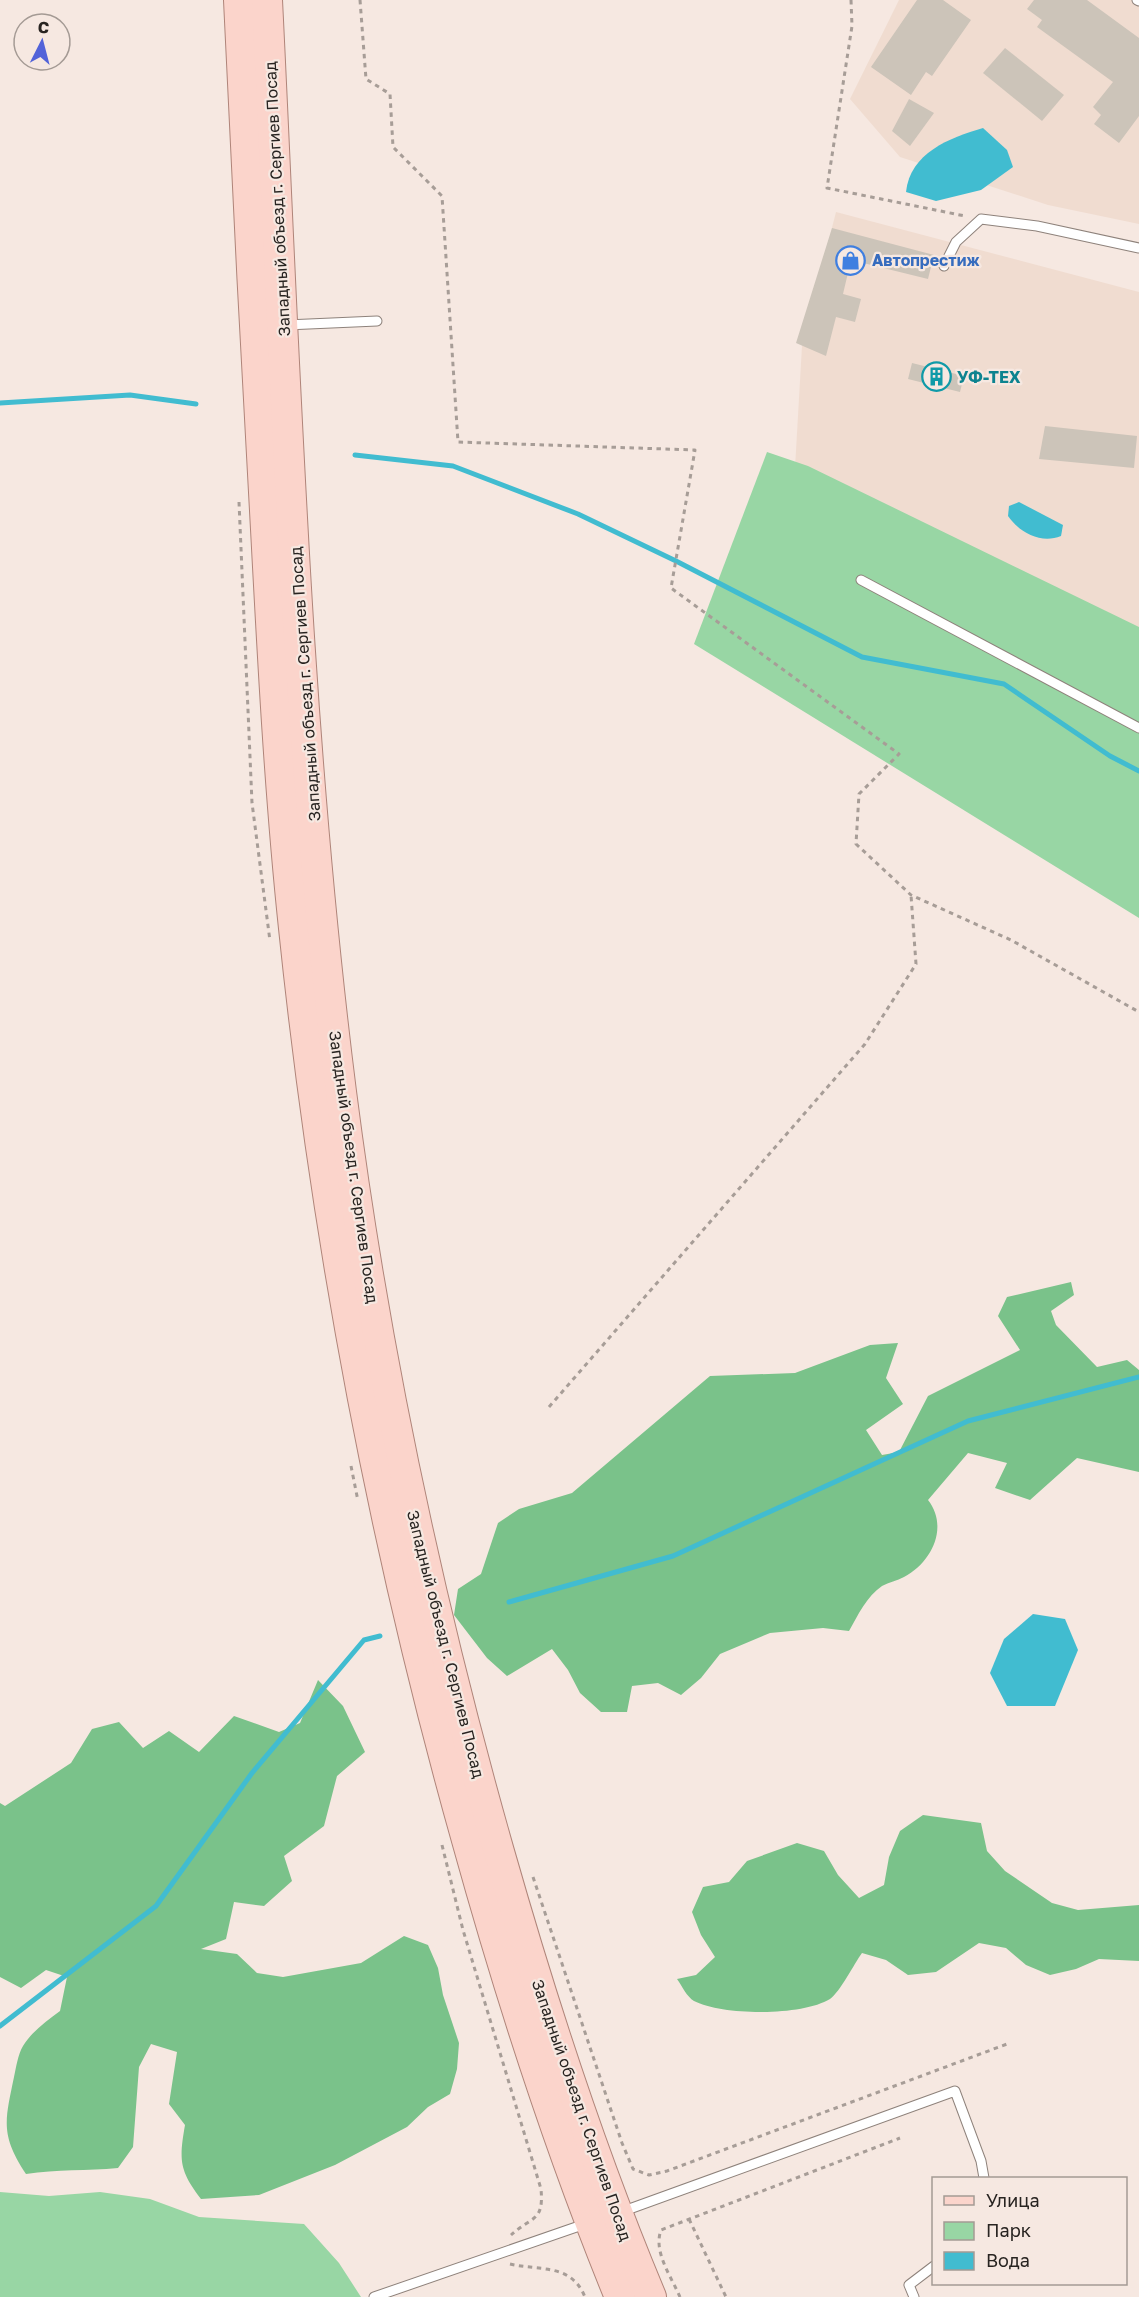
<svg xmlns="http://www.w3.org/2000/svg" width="1139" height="2297" font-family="'Golos Text',sans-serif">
<rect width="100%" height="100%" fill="#f6e8e1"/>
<!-- built -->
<g fill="#f0dcd0">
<polygon points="899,0 1139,0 1139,224 1048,205 900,157 850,99"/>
<polygon points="836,212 1139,292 1139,629 795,468 802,346"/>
</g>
<!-- green -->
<g fill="#98d6a4">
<polygon points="767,452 808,466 1139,627 1139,918 694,644"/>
<polygon points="0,2192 49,2196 100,2192 150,2199 199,2217 304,2224 339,2263 361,2297 0,2297"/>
</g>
<!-- forest -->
<g fill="#7ac28a">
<path d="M1071,1282L1074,1295L1051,1311L1056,1325L1097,1367L1127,1360L1139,1370V1472L1077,1458L1030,1500L995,1488L1007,1463L968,1453L928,1500C949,1527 932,1562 904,1577C897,1581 889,1582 882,1586C867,1596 858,1615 849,1631L823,1628L770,1633L720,1654L701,1678L681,1695L658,1683L632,1686L627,1712H601L580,1693L568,1670L552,1649L507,1676L487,1658L454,1615L458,1589L481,1574L498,1523L519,1509L572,1493L710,1376L795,1373L870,1345L898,1343L886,1378L903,1404L866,1430L882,1455L899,1452L928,1396L1020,1350L998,1316L1007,1297Z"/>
<path d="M318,1680L343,1706L365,1752L337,1776L324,1826L284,1856L292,1881L264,1906L234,1902L226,1939L201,1949L237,1954L257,1973L283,1977L361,1963L404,1936L428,1945L438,1968L443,1995L459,2043L457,2069L450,2094L428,2107L407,2127L335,2165L259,2195L201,2199C179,2170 179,2160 185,2125L169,2104L177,2052L151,2044L139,2067L133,2147L118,2168C87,2171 57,2169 26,2174C0,2134 5,2121 14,2077C16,2068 18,2054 23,2046C32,2031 47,2021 60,2011L67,1977L46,1970L21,1988L0,1977V1803L5,1806L71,1763L92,1729L119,1722L143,1748L169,1731L199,1752L234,1716L279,1732L300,1723Z"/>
<path d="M923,1815L981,1823L987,1851L1005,1871L1052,1903L1078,1910L1139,1905V1961L1099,1959L1076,1969L1050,1975L1026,1965L1006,1948L979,1943L936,1972L908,1975L886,1960L862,1953C854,1964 840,1992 830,1999C802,2016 724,2016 694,2001C687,1997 682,1986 677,1979L696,1975L715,1957L701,1935L692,1912L703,1887L729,1882L747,1861L797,1843L824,1851L838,1875L859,1898L884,1885L889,1857L900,1831Z"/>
</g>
<!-- water -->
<g fill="#41bcd0">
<path d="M983,128L1007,150L1013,167L981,190L936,201L906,192C910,153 949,138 983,128Z"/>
<path d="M1019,502L1063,525L1061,536C1041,544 1020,533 1008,516L1009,506Z"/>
<polygon points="1033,1614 1065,1619 1078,1650 1055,1706 1007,1706 990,1673 1004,1639"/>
</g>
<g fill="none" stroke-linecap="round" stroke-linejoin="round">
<!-- stream -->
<g stroke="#41bcd0" stroke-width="5">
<polyline points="0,403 130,395 196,404"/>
<polyline points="355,455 453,466 578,514 676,561 862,657 1004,684 1110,756 1139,771"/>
<polyline points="509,1602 673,1556 968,1421 1139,1377"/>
<polyline points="0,2026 156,1906 252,1773 364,1640 380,1636"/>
</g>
</g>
<!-- building -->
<g fill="#ccc4b9">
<polygon points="917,0 943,0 971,20 932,76 926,72 911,95 871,67"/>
<polygon points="1034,0 1087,0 1139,38 1139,116 1119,143 1094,124 1101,115 1093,107 1113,82 1037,27 1042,20 1027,9"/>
<polygon points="1005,48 1064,95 1042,121 983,73"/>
<polygon points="909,99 934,113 910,146 892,131"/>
<polygon points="832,228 934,255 928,279 851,260 843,294 861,299 855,322 836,317 826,356 796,343"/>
<polygon points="912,363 964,376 960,392 908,379"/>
<polygon points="1045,426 1137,436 1134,468 1039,459"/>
</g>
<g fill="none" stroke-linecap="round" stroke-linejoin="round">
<defs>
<g id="lane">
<polyline points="1137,0 1139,1"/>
<polyline points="944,266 956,242 981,219 1037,226 1139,248"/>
<polyline points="286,325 377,321"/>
<polyline points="861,580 1139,728"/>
<polyline points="621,2212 955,2091 981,2161 984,2178"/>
<polyline points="374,2297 588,2223"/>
<polyline points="914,2297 909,2285 934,2266"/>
</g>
<g id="primary">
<path d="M239,0C247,176 256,353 266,529C273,662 280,795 294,928C326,1236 383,1542 467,1840C510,1995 559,2148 620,2297"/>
<path d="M267,0C285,364 295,730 341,1092C374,1349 428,1603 499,1852C542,2003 590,2152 651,2297"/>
</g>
</defs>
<!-- lane casing -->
<use href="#lane" stroke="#8e827b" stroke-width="11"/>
<!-- primary casing -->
<use href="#primary" stroke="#af8479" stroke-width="32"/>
<!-- path -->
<g stroke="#a79d97" stroke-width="3" stroke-dasharray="4.5 4.5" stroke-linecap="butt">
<polyline points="360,0 366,79 390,94 393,147 442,196 458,442 695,450 671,588 899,754 859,794 856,844 911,895 1011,940 1139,1012"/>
<polyline points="851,0 852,26 827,188 965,216"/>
<polyline points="239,502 252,803 270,941"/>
<polyline points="549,1407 865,1044 916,964 911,895"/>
<polyline points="351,1466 358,1501"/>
<path d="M442,1845L463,1930L541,2189C544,2222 532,2216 511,2235"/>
<polyline points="533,1877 622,2143 633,2169 649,2175 667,2171 1007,2044"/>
<polyline points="689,2219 726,2297"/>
<path d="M510,2264C540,2271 571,2263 585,2297"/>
<path d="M680,2297C671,2276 653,2252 661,2230L900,2138"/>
</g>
<!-- lane -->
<use href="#lane" stroke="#fff" stroke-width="9"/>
<!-- primary -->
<use href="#primary" stroke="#fbd4cb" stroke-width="30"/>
</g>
<!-- icons -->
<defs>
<symbol id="shop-ring" viewBox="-11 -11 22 22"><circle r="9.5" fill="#f6e8e1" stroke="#3f7fe0" stroke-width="1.5"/><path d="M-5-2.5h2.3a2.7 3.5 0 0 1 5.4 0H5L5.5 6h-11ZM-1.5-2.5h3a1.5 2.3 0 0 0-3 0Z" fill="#3f7fe0"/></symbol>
<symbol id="building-ring" viewBox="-11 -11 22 22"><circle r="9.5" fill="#f6e8e1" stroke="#0f9aa8" stroke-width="1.5"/><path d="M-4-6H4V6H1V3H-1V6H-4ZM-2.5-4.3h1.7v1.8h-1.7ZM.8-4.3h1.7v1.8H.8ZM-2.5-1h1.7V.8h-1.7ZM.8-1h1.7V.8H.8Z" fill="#0f9aa8"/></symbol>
</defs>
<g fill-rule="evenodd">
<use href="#shop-ring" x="834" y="244" width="33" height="33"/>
<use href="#building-ring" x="920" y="360" width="33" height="33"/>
</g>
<g text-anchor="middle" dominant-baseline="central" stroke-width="4.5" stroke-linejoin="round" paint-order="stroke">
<!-- street labels -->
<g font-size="16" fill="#282421" stroke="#f6e8e1">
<text transform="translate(277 199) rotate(-93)">Западный объезд г. Сергиев Посад</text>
<text transform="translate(305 684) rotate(-94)">Западный объезд г. Сергиев Посад</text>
<text transform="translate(354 1167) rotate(82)">Западный объезд г. Сергиев Посад</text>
<text transform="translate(446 1644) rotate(76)">Западный объезд г. Сергиев Посад</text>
<text transform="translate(582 2110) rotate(71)">Западный объезд г. Сергиев Посад</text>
</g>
<!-- shop labels -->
<g font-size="16" font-weight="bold" fill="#366cbe" stroke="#f6e8e1" text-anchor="start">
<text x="872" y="260">Автопрестиж</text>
</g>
<!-- culture labels -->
<g font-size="16" font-weight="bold" fill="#0d838f" stroke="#f6e8e1" text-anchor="start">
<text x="957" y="377">УФ-ТЕХ</text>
</g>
</g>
<!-- legend -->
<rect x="932" y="2177" width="195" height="108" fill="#f6e8e1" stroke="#a49a94" stroke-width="1.5"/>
<rect x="944" y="2196" width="30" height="9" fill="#fbd4cb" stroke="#a49a94" stroke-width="1.5"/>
<text x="986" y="2207" font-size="18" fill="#282421">Улица</text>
<rect x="944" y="2222" width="30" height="18" fill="#98d6a4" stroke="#a49a94" stroke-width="1.5"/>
<text x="986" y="2237" font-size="18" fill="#282421">Парк</text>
<rect x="944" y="2252" width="30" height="18" fill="#41bcd0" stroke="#a49a94" stroke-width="1.5"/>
<text x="986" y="2267" font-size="18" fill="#282421">Вода</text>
<!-- north arrow -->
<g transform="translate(42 42) rotate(6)"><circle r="28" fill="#f6e8e1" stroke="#a49a94" stroke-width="1.5"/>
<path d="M0-4.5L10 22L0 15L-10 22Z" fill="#5263d9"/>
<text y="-9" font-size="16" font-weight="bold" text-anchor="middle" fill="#282421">С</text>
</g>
</svg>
